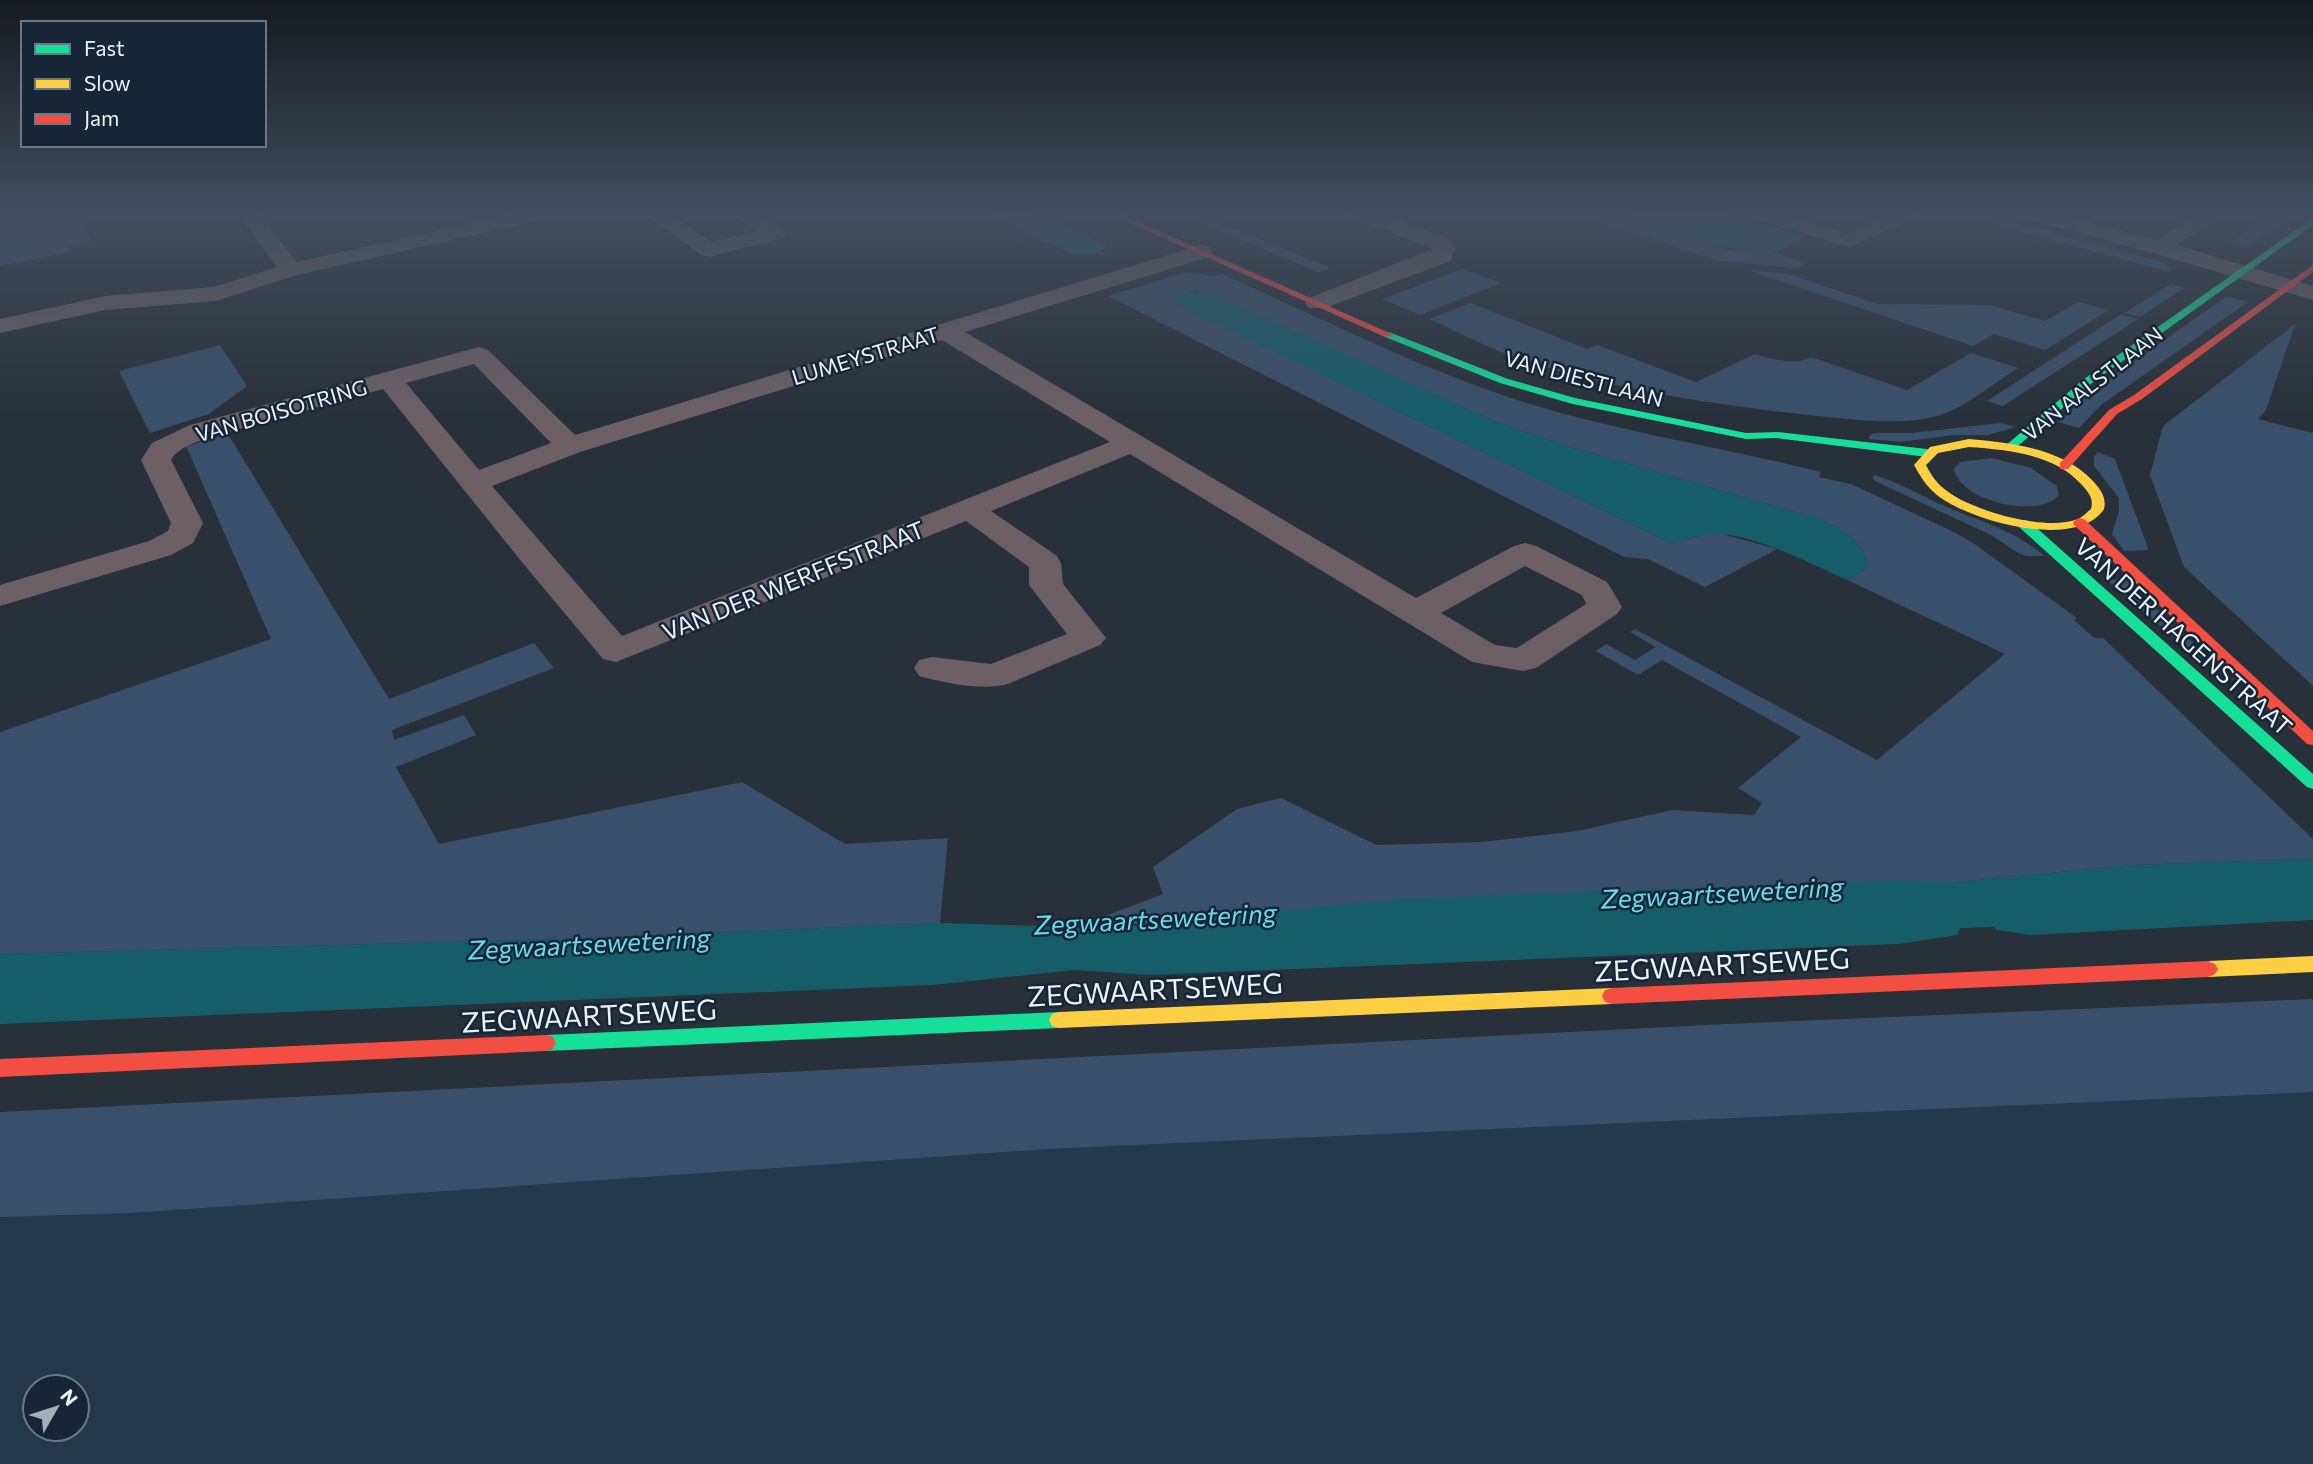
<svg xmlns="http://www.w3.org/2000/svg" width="2313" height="1464" font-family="Commissioner,sans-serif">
<rect width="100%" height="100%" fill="#283039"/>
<!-- built -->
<path fill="#25394c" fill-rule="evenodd" d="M2313,1045V1464H0V1175ZM35,1387H77V1429H35Z"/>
<!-- green -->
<g fill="#385069">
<polygon points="0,211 76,211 91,242 68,247 70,252 0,266"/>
<polygon points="1172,211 1191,211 1330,268 1318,272"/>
<polygon points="1596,211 1624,211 1645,223 1731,251 1772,252 1806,264 1796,268 1720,261 1601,223"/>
<polygon points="1962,211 1972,211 2165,263 2171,269 2170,272 1956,214"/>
<polygon points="2279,211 2303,211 2247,247 2230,242"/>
<polygon points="1462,269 1501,283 1420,315 1382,299"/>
<polygon points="1747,270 1788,274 1878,304 1989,305 2045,321 2078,302 2109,310 2045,350 1994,334 1973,346"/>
<path d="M1186,272L1213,276L1222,274C1317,316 1412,365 1511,398C1612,431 1718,446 1821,472L1819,477L1851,484L1956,533L1973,543L2077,618L2074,620L2094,638H2103L2313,839V859L2133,865L1956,882L1076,927L1163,894L1153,867L1237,809L1281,798L1376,845L1482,842L1577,831L1672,810L1754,815L1762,803L1738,788L1801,737L1662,660L1638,675L1596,651L1606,644L1635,660L1656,647L1630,632L1635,629L1877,760L2005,654L1847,580L1867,568C1867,542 1842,529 1820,519L1570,447L1496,422L1197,290L1172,299V302L1671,543L1706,534H1722L1777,549L1705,587L1648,559L1624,557L1108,296Z"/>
<polygon points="2171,284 2184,288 2140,317 2124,313"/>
<polygon points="2227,296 2248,302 2101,405 2079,428 2058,422 2091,392"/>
<path d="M1471,303L1587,349L1597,345L1696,382L1755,354C1770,359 1797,366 1811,357L1907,390L1971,353L2018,368C1996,382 1969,404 1946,413C1909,428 1848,419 1808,415C1713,404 1619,391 1527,361C1493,351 1461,333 1429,319Z"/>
<polygon points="2121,314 2138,319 2003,406 1987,401"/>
<polygon points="2295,324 2266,410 2258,419 2313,433 2313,686 2184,567 2150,475 2163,426"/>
<polygon points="220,345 247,386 209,414 150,433 119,371"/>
<polygon points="2001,423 2016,427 1988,435 1953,435 1901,442 1869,439 1870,435 1875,433 1911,433"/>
<polygon points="228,434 389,699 534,643 554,668 392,730 394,740 464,715 476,735 396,767 439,844 742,782 845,844 948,838 940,923 560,939 0,954 0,732 271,639 186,446"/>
<polygon points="2098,452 2115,459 2147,545 2148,550 2124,551 2112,534 2119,511 2119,498 2094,466 2094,457"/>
<path d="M1991,458L2031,468L2057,486L2059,495C2039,520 1959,501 1954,469L1960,462Z"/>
<path d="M1874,475C1898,482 1918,494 1940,504C1975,520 2014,529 2044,556H2027L2018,553L1991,535L1875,481L1872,478Z"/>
<polygon points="2125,579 2209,658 2198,658 2107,580"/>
<polygon points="2313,999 2313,1092 1047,1149 130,1213 0,1217 0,1112 1727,1024"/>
</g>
<!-- water -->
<g fill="#155e68">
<polygon points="981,211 1031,211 1108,245 1101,251 1107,254 1074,255"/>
<path d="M1624,211H1720L1805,237C1795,242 1781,251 1770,252C1741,255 1644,231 1624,211Z"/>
<path d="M1183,289L1189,293L1204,290L1496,422L1570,447L1820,519C1842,529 1867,542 1867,568L1847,580C1813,565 1756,535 1719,534C1703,533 1687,539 1671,543L1171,302L1172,299L1182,295L1176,292Z"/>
<polygon points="2313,859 2313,920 2030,935 1997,930 1994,927 1960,928 1958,935 1898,944 1150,975 1074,970 933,985 0,1024 0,954 560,939 940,923 1076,927 1128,926 1403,899 1888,880 1956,882 2133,865"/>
</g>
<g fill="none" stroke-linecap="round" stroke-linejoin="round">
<!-- street -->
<g fill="#6c6065" fill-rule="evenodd">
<polygon points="236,211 257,211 297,262 526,211 563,211 560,215 553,217 297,275 216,301 105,310 0,333 0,319 105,296 214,287 277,267"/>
<polygon points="641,211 665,211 712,242 757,231 729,211 753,211 786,233 783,238 709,257 701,255"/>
<polygon points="1344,211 1373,211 1447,238 1456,248 1450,261 1325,308 1309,308 1305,303 1309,298 1433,249 1347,215"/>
<polygon points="1740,211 1771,211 1848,234 1895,211 1916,211 1918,214 1915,218 1850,247 1743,215"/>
<polygon points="2011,211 2044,211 2155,240 2204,211 2228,211 2225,215 2176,245 2313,286 2313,300 2150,252 2014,215"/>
<path d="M1201,245L1209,247L1212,252L1209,257L965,332L1416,598L1514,546L1525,543L1536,546L1607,582L1622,607L1617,614L1536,668L1523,671L1472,662L1130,454L991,511L1057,556L1061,563L1063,584L1106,638L1100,645L1008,684C982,691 945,683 919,676L914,668L919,660L932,657L991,664L1067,634L1029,585V567L966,521L616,662L603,659L521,561L383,389L210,437C197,442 178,447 171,460L203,523L193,543L171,555L0,606V585L149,541L168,531L171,523L141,460L152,443L190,425L479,347L488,350L575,435ZM942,340L1110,442L622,636L492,486L580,452ZM474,364L551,443L479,470L406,383ZM1525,566L1582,595L1586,604L1517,648L1495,645L1441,613Z"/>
</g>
<!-- fast -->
<g fill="#16e098" fill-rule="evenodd">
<polygon points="2313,218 2313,225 2092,383 2013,450 2005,450 2005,446 2084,379"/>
<polygon points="1389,332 1508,379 1575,398 1746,433 1777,432 1927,449 1933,453 1927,457 1777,438 1746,439 1573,404 1500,383 1385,337 1384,335"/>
<polygon points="2024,520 2029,521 2313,774 2313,789 2307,787 2019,527 2018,524"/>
<polygon points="1059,1012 1066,1014 1069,1020 1066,1026 1059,1028 546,1051 539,1049 536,1043 539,1037 546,1035"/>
</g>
<!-- slow -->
<g fill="#ffcf43" fill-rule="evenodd">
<path d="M1969,439C2012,443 2061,448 2092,480C2100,489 2107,497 2104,509C2077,551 1969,521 1937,495C1927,487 1920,476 1914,465L1930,447ZM1969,447C2009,450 2054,454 2082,485C2089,493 2094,499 2091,509C2087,512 2083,517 2078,519C2046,532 1973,511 1947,491C1937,484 1931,475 1926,465L1938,453Z"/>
<polygon points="2313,956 2313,972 2208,977 2201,974 2198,969 2201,964 2208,961"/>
<polygon points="1612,988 1619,990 1622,996 1619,1002 1612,1004 1059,1028 1052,1026 1049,1020 1052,1014 1059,1012"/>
</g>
<!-- jam -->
<g fill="#f24e42" fill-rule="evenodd">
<polygon points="1103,211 1114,211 1394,335 1385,337"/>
<polygon points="2313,265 2313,272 2142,399 2117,414 2068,469 2060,469 2060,463 2109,410 2134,395"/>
<polygon points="2079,518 2084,519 2313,731 2313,745 2307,744 2074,525 2073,522"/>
<polygon points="2208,961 2215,964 2218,969 2215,974 2208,977 1612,1004 1605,1002 1602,996 1605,990 1612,988"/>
<polygon points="546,1035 553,1037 556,1043 553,1049 546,1051 0,1077 0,1059"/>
</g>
</g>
<!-- sky -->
<linearGradient id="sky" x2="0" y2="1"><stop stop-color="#161a1f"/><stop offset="0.51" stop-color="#424e5f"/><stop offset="1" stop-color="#424e5f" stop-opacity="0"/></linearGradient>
<rect width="2313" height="416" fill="url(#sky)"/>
<g text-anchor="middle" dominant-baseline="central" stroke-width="5" stroke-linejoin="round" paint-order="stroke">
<!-- far-street labels -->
<g font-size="21" fill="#e9f3fe" stroke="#172636">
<text transform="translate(865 355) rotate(-17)">LUMEYSTRAAT</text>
<text transform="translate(1584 378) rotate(15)">VAN DIESTLAAN</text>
<text transform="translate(2092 383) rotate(-38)">VAN AALSTLAAN</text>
<text transform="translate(281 410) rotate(-16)">VAN BOISOTRING</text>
</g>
<!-- street labels -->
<g font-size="24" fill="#e9f3fe" stroke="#172636">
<text transform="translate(793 580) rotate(-22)">VAN DER WERFFSTRAAT</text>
<text transform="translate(2184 636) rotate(42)">VAN DER HAGENSTRAAT</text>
</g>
<!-- water labels -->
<g font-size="26" font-style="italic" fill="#6cdbe9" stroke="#172636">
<text transform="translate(1722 892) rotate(-3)">Zegwaartsewetering</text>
<text transform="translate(1155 918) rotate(-3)">Zegwaartsewetering</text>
<text transform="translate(589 943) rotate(-3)">Zegwaartsewetering</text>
</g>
<!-- near-street labels -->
<g font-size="28" fill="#e9f3fe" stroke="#172636">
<text transform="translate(1722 964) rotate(-3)">ZEGWAARTSEWEG</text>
<text transform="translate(1155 989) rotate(-3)">ZEGWAARTSEWEG</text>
<text transform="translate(589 1015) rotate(-3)">ZEGWAARTSEWEG</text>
</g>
</g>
<!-- legend -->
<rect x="21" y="21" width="245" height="126" fill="#172636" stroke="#6b7886" stroke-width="2"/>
<rect x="35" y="44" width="35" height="10" fill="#16e098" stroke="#6b7886" stroke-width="2"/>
<text x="84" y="56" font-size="21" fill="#e9f3fe">Fast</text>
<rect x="35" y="79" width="35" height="10" fill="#ffcf43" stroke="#6b7886" stroke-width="2"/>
<text x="84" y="91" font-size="21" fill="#e9f3fe">Slow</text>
<rect x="35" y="114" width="35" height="10" fill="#f24e42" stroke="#6b7886" stroke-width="2"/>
<text x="84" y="126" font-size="21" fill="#e9f3fe">Jam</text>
<!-- north arrow -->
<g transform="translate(56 1408) rotate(51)"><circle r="33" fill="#172636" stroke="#6b7886" stroke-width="2"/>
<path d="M0-5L12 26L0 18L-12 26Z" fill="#a5afb9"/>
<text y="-10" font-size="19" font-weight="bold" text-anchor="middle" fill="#e9f3fe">N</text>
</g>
</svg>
